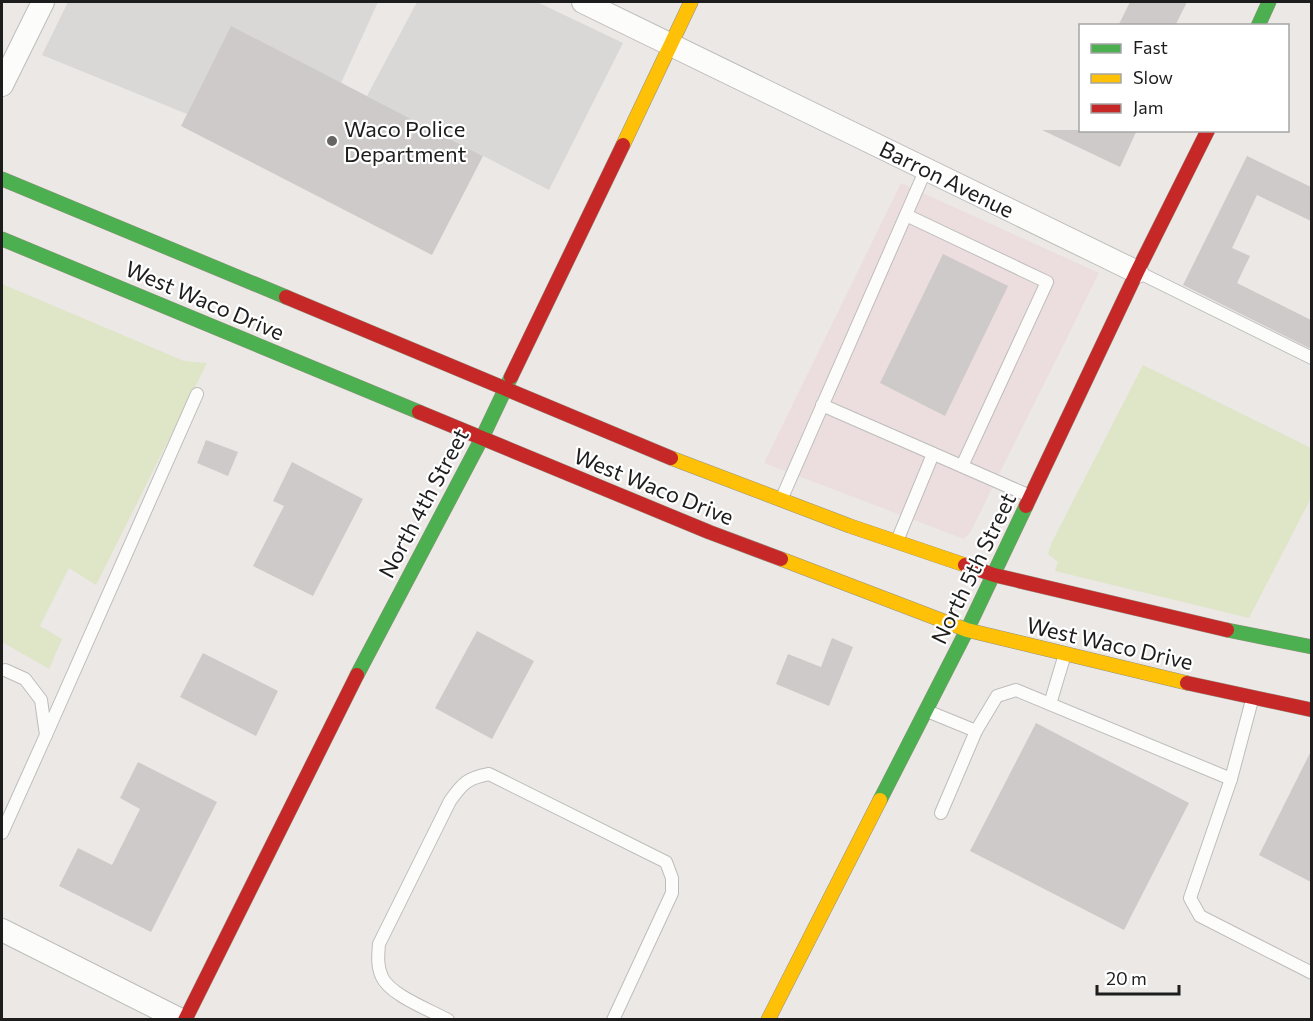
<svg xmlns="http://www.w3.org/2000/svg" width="1313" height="1021" font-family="Commissioner,sans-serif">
<rect width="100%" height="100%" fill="#ebe8e6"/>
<!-- commercial -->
<polygon fill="#ecdedf" points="901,183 1099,273 971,531 964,539 764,463"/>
<!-- religious -->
<g fill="#d9d8d7">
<polygon points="68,2 378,2 341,83 231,27 187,114 42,55"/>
<polygon points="417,2 537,2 623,43 549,190 367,96"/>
</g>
<!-- grass -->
<g fill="#dfe5c7">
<polygon points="2,284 184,361 207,363 96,585 69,568 40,626 62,639 49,669 2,642"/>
<polygon points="1143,365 1311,448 1311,498 1249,618 1055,571 1058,562 1048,554 1051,544"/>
</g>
<!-- building -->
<g fill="#cecac9">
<polygon points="1130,2 1187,2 1175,26 1118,26"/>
<polygon points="231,26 483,156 432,255 181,126"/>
<polygon points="1042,130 1137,130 1120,167"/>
<polygon points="1247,156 1311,187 1311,221 1257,195 1232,248 1250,256 1237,283 1311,320 1311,349 1183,285"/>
<polygon points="943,254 1008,286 945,416 880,383"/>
<polygon points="206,440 238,452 228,476 197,463"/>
<polygon points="292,462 363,499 313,596 253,566 284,506 273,501"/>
<polygon points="477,631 534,661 492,739 435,708"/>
<polygon points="832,638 853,647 829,706 776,684 788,654 821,667"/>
<polygon points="203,653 278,691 256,736 180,697"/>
<polygon points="1036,723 1189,803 1124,930 970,851"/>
<polygon points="1311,751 1311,882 1259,855"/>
<polygon points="138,762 217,802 151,932 59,886 78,848 112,865 140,809 120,798"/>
</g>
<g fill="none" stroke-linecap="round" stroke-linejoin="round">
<defs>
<g id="lane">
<polyline points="906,215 1047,282 962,466"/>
<polyline points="1138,272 1312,358"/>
<polyline points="822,405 1030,496"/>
<polyline points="781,500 926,169"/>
<polyline points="897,541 933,454"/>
<polyline points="1252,700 1231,779 1190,898 1200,916 1312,973"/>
<polyline points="1050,704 1065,654"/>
<polyline points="927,711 976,731"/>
<polyline points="46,735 197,394"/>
<polyline points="941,813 976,731 997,696 1016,690 1231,779"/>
<polyline points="2,833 46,735 41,700 25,679 5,670"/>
<path d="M448,1020C430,1010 390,995 382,977C377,966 378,956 379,944L450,801C462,784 467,778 489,774L666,862L672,878V893L613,1020"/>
</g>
<g id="street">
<polyline points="583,2 1137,272"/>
<polyline points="2,85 43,2"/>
<polyline points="2,930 181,1020"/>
</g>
<g id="fast">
<polyline points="1258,26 1269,2"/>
<polyline points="2,179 286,297"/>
<polyline points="2,239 419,412"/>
<polyline points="1227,630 1312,647"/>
<polyline points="357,675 482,438 511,377"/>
<polyline points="880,800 967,630 1026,506"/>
</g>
<g id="slow">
<polyline points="623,145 691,2"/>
<polyline points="671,458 850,526 965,565"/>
<polyline points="781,559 967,630 1187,683"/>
<polyline points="768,1020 880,800"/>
</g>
<g id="jam">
<polyline points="286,297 671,458"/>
<polyline points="511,377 623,145"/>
<polyline points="419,412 709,532 781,559"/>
<polyline points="1026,506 1137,272 1208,130"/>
<polyline points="965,565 994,575 1227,630"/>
<polyline points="1187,683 1312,710"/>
<polyline points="185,1020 357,675"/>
</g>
</defs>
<!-- lane casing -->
<use href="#lane" stroke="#bebdbc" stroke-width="14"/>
<!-- street casing -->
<use href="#street" stroke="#bebdbc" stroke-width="24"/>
<!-- fast casing -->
<use href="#fast" stroke="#949080" stroke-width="15"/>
<!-- slow casing -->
<use href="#slow" stroke="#949080" stroke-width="15"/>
<!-- jam casing -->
<use href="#jam" stroke="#949080" stroke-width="15"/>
<!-- lane -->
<use href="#lane" stroke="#fcfcfb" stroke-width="12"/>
<!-- street -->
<use href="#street" stroke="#fcfcfb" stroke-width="22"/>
<!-- fast -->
<use href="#fast" stroke="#4caf50" stroke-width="14"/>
<!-- slow -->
<use href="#slow" stroke="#ffc107" stroke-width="14"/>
<!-- jam -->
<use href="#jam" stroke="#c62828" stroke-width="14"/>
</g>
<!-- markers -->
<circle fill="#656463" stroke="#fff" stroke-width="2" cx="332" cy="141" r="6"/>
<g text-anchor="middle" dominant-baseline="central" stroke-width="4.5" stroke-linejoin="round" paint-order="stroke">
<!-- poi labels -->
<g font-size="22" fill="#1d1d1d" stroke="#fff" text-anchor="start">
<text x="344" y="128">Waco Police<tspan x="344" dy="25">Department</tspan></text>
</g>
<!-- street labels -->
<g font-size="22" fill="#1d1d1d" stroke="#fff">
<text transform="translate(947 179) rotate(26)">Barron Avenue</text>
<text transform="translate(205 300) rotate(23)">West Waco Drive</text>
<text transform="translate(654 486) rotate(22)">West Waco Drive</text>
<text transform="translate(423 503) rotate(-62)">North 4th Street</text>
<text transform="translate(973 568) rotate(-64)">North 5th Street</text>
<text transform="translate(1110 643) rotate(13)">West Waco Drive</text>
</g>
</g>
<!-- border -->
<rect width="1313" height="1021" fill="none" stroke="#1d1d1d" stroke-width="6"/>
<!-- legend -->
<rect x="1079" y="24" width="210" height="108" fill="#ffffff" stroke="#a5a5a5" stroke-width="1.5"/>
<rect x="1091" y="44" width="30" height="9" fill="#4caf50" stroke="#a5a5a5" stroke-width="1.5"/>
<text x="1133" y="54" font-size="18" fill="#1d1d1d">Fast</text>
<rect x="1091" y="74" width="30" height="9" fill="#ffc107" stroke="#a5a5a5" stroke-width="1.5"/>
<text x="1133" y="84" font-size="18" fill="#1d1d1d">Slow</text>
<rect x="1091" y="104" width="30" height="9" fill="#c62828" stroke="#a5a5a5" stroke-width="1.5"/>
<text x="1133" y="114" font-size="18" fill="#1d1d1d">Jam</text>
<!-- scale -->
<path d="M1097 985v9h82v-9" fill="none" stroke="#1d1d1d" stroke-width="3"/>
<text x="1106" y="985" font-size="18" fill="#1d1d1d" stroke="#ffffff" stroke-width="4.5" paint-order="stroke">20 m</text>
</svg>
